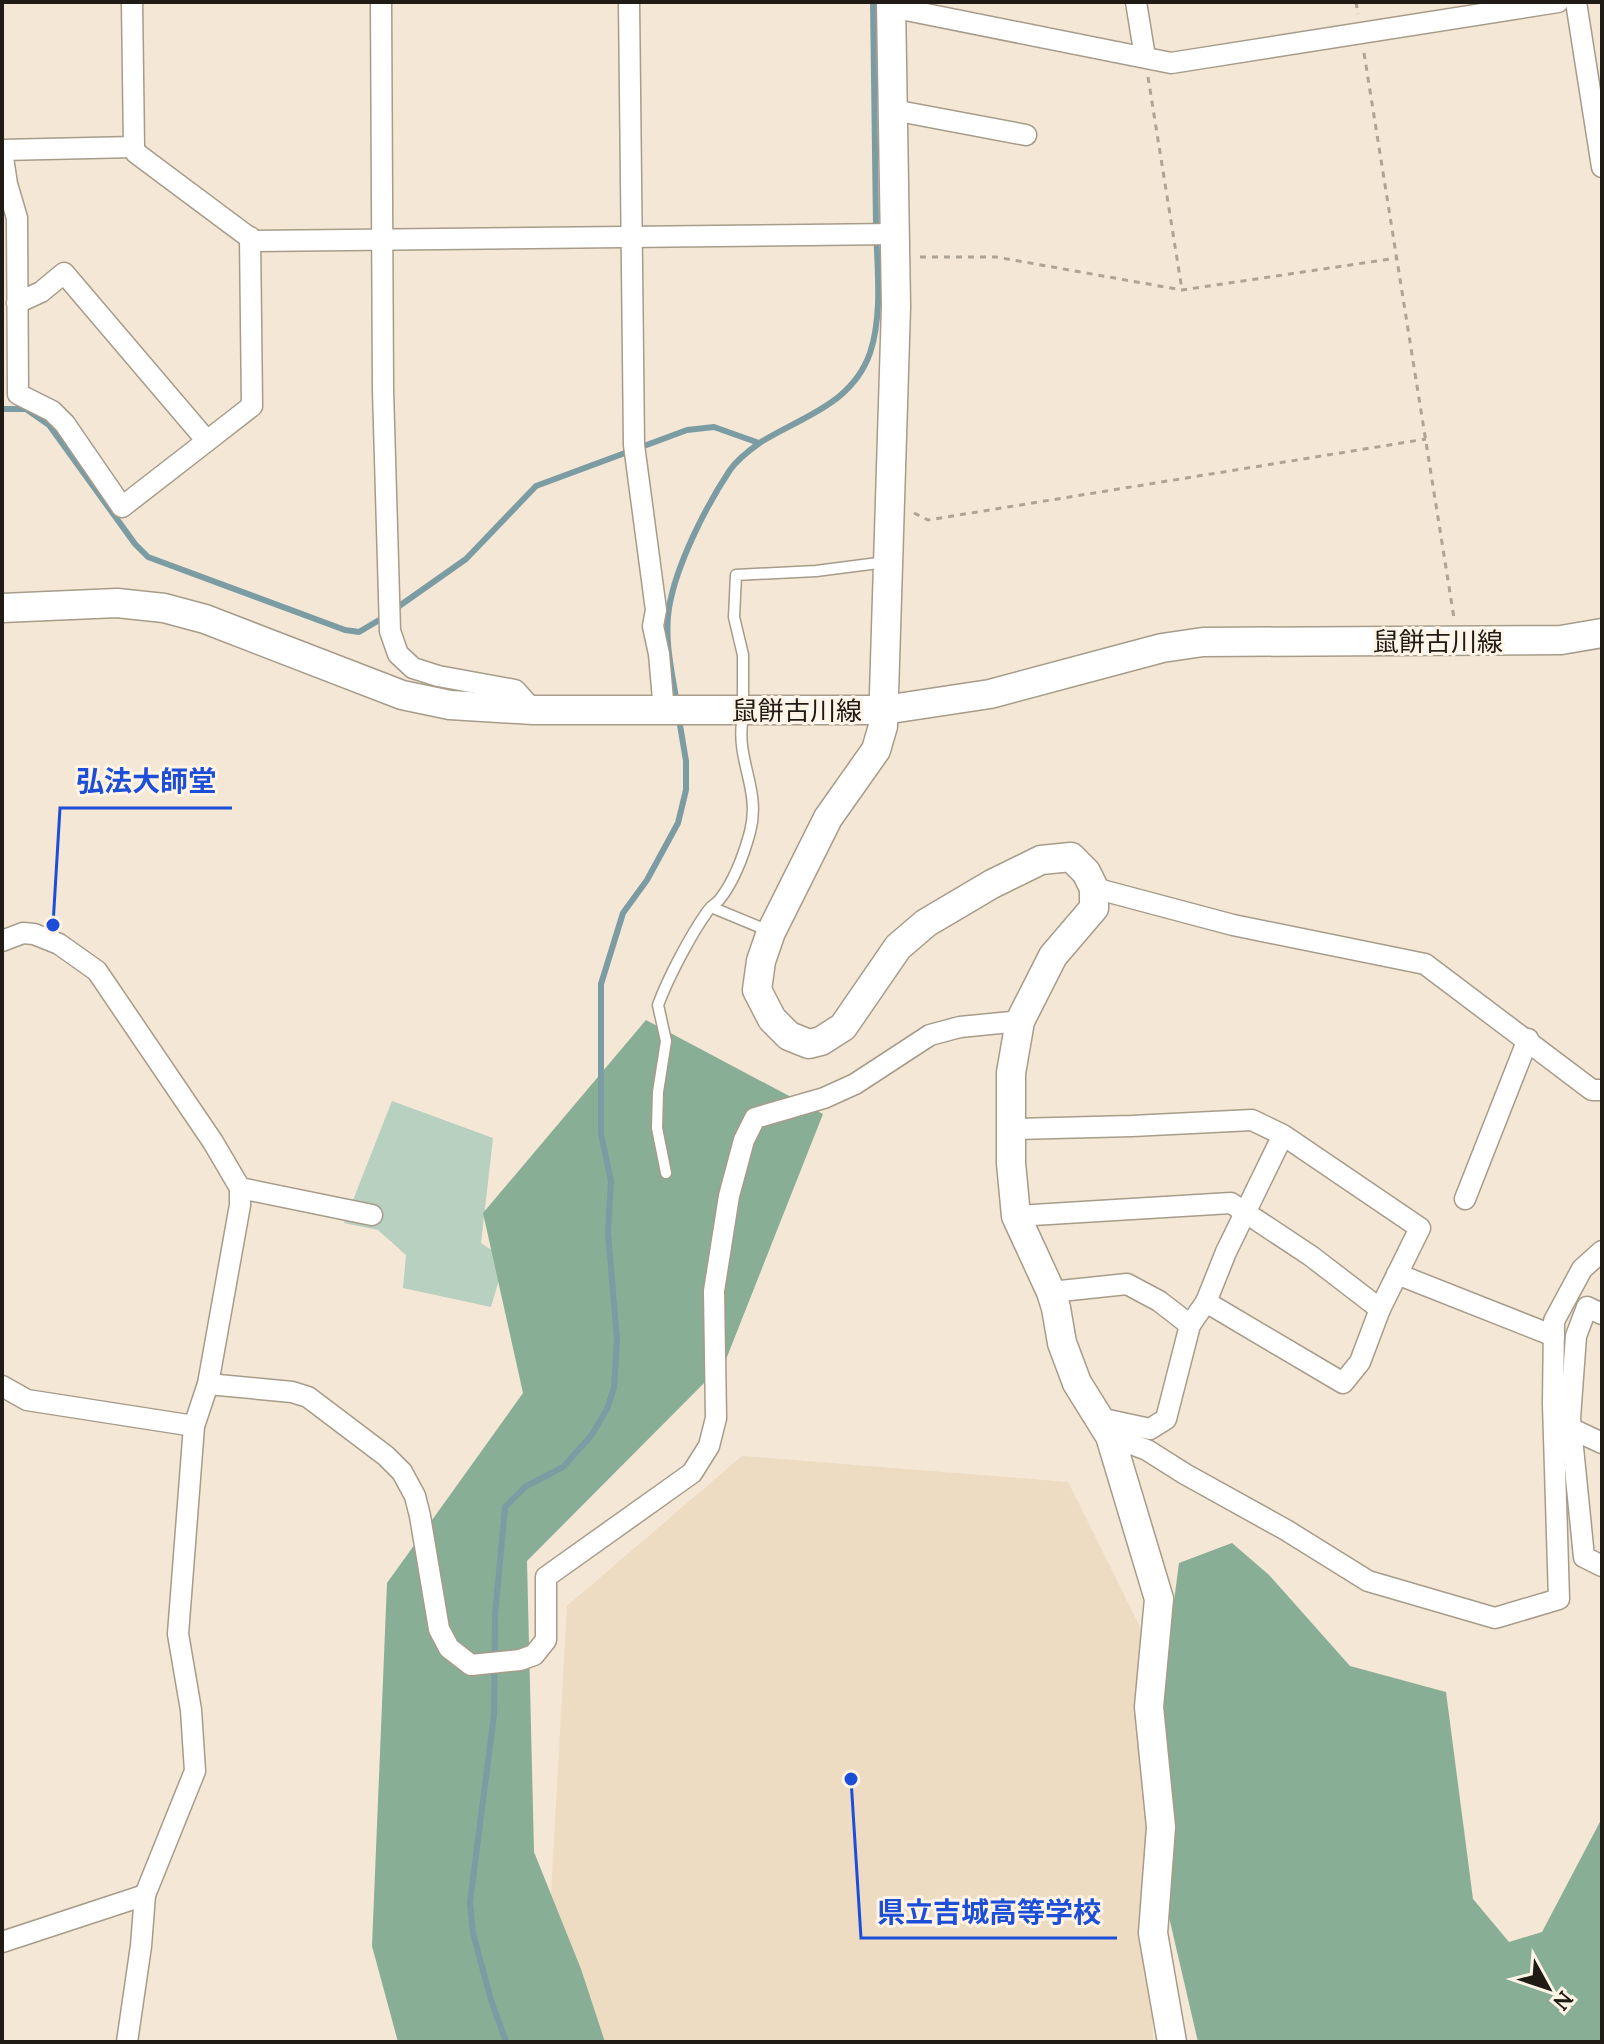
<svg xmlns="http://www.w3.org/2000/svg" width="1604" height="2044" font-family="Lora,'Noto Sans JP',serif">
<rect width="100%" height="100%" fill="#f4e7d5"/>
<!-- built -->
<polygon fill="#eddbc2" points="742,1456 1068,1482 1140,1627 1153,2042 580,2042 549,1931 567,1606"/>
<!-- green -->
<polygon fill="#b7d0bf" points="392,1101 493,1138 481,1243 505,1259 491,1307 403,1288 406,1255 378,1230 344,1223"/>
<!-- forest -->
<g fill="#89ae96">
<polygon points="646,1020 823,1114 725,1362 527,1561 534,1852 581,1969 605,2042 398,2042 372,1946 387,1583 523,1393 483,1213"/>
<polygon points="1232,1543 1269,1575 1350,1666 1446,1692 1473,1899 1509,1942 1542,1932 1602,1818 1602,2042 1198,2042 1169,1917 1159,1714 1179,1563"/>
</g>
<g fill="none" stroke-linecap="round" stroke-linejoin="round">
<!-- stream -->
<g stroke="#7c9ca4" stroke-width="6">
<polyline points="2,409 26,409 49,425 135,544 148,557 345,630 359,632 386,616"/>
<polyline points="395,609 466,559 536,486 687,430 714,427 759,443"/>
<path d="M677,704C672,672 664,640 669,608C676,565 706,506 730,470C737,460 751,449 761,442C803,416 852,404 870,353C883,314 877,266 876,226C875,151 874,77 873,2"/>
<polyline points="506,2042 491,2000 473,1933 470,1902 494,1715 495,1615 505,1507 525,1487 563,1467 591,1436 607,1409 614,1388 617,1339 608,1233 611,1181 601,1134 601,984 623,913 647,880 678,823 686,790 686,761 679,719"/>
</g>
<defs>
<g id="lane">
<polyline points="743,707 743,655 734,617 736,575 816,571 886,562"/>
<polyline points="711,907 769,931"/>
<path d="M666,1173L657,1128L658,1092L666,1041L658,1005C668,978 690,936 707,912C710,907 716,904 720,899C734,881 744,854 750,832C761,791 737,762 742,723"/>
</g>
<g id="street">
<polyline points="132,2 134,147 136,153 254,241 895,234"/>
<polyline points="381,2 383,390 390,631 398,654 413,668 438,676 515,690 533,710"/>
<polyline points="629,2 634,445 656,610 653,626 659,654 664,711"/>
<polyline points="1136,2 1145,57"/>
<polyline points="1576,2 1602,167"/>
<polyline points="891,7 1171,63 1558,2"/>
<polyline points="893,110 1026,135"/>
<polyline points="2,150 134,147"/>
<polyline points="2,151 7,184 17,218 18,394 52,411 65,424 122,507 207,441 64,273 41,292 17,303"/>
<polyline points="207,441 252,406 250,237"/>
<polyline points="1094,888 1233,925 1425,964 1592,1090 1602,1090"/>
<polyline points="2,941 23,933 34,934 59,944 97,971 213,1142 240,1188 240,1205 208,1384 194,1426 178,1634 191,1710 195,1771 145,1895 141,1946 127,2042"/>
<polyline points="1012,1129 1132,1126 1252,1120 1283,1135 1420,1228 1380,1309 1360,1362 1343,1383 1206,1302 1226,1252 1283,1135"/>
<polyline points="240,1188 372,1215"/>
<polyline points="1465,1199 1528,1039"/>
<polyline points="1016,1216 1231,1203 1311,1256 1380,1309"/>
<polyline points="1397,1274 1554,1336"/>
<polyline points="1051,1292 1127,1284 1159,1301 1190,1325"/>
<polyline points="1602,1314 1587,1307 1576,1336 1570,1418 1584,1557 1602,1566"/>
<polyline points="208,1384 292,1392 308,1397 386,1456 402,1472 415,1496 420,1516 439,1629 449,1648 471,1665 520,1660 534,1655 546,1640 546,1577 692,1473 709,1446 716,1418 714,1291 729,1196 744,1140 755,1118 824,1098 855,1084 930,1035 960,1027 1020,1021"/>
<polyline points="2,1386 27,1400 194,1426"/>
<polyline points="1099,1418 1150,1429 1166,1419 1190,1325 1206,1302"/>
<polyline points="1572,1429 1602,1443"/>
<polyline points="1110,1436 1147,1450 1185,1474 1286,1530 1368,1581 1495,1618 1559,1599 1553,1404 1554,1321 1582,1269 1602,1251"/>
<polyline points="2,1942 145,1895"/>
</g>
<g id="secondary">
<polyline points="891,2 896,307 883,726 876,750 828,818 771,932 761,961 757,990 772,1019 789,1036 809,1044 821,1041 843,1027 898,947 926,923 992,884 1041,860 1071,857 1086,872 1094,888 1094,908 1053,956 1020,1021 1011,1073 1011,1163 1016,1216 1051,1292 1056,1308 1062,1343 1077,1383 1110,1436 1159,1599 1149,1707 1161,1827 1153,1933 1172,2042"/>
<polyline points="2,608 117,603 164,608 205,619 402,695 450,705 533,710 884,710 990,694 1162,648 1203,642 1561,640 1602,633"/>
</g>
</defs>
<!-- lane casing -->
<use href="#lane" stroke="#a79b8a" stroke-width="13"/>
<!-- street casing -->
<use href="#street" stroke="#a79b8a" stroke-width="23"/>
<!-- secondary casing -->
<use href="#secondary" stroke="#a79b8a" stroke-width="31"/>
<!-- path -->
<g stroke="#aea496" stroke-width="3" stroke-dasharray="6 6" stroke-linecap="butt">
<polyline points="1356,2 1358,14"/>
<polyline points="1364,53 1454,618"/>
<polyline points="1148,77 1182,290"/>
<polyline points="920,257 996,257 1182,290 1397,258"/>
<polyline points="914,513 928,520 1426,439"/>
</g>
<!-- lane -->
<use href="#lane" stroke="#fff" stroke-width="10"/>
<!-- street -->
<use href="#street" stroke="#fff" stroke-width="20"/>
<!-- secondary -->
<use href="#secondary" stroke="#fff" stroke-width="28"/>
</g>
<g text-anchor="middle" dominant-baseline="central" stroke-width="6" stroke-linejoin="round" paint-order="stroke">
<!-- street labels -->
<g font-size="26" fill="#201b15" stroke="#fff4e6">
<text x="1438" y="641">鼠餅古川線</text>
<text x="797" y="710">鼠餅古川線</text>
</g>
</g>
<!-- callouts -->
<path fill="none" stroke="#1d4ed8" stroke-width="3" d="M53 925L60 808H232M851 1779L861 1938H1117"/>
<g fill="#1d4ed8" stroke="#fff4e6" stroke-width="3">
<circle cx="53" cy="925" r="8"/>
<circle cx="851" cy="1779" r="8"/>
</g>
<g font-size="28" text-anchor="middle" font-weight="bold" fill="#1d4ed8" stroke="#fff4e6" stroke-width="6" stroke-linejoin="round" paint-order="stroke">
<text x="146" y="791">弘法大師堂</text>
<text x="989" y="1922">県立吉城高等学校</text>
</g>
<!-- border -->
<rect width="1604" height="2044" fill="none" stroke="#201b15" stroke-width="8"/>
<!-- north arrow -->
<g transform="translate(1548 1988) rotate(130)" stroke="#fff4e6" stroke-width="6" paint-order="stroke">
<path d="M0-6L14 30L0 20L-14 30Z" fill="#201b15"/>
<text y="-12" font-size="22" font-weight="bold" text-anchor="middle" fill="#201b15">N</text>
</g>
</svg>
